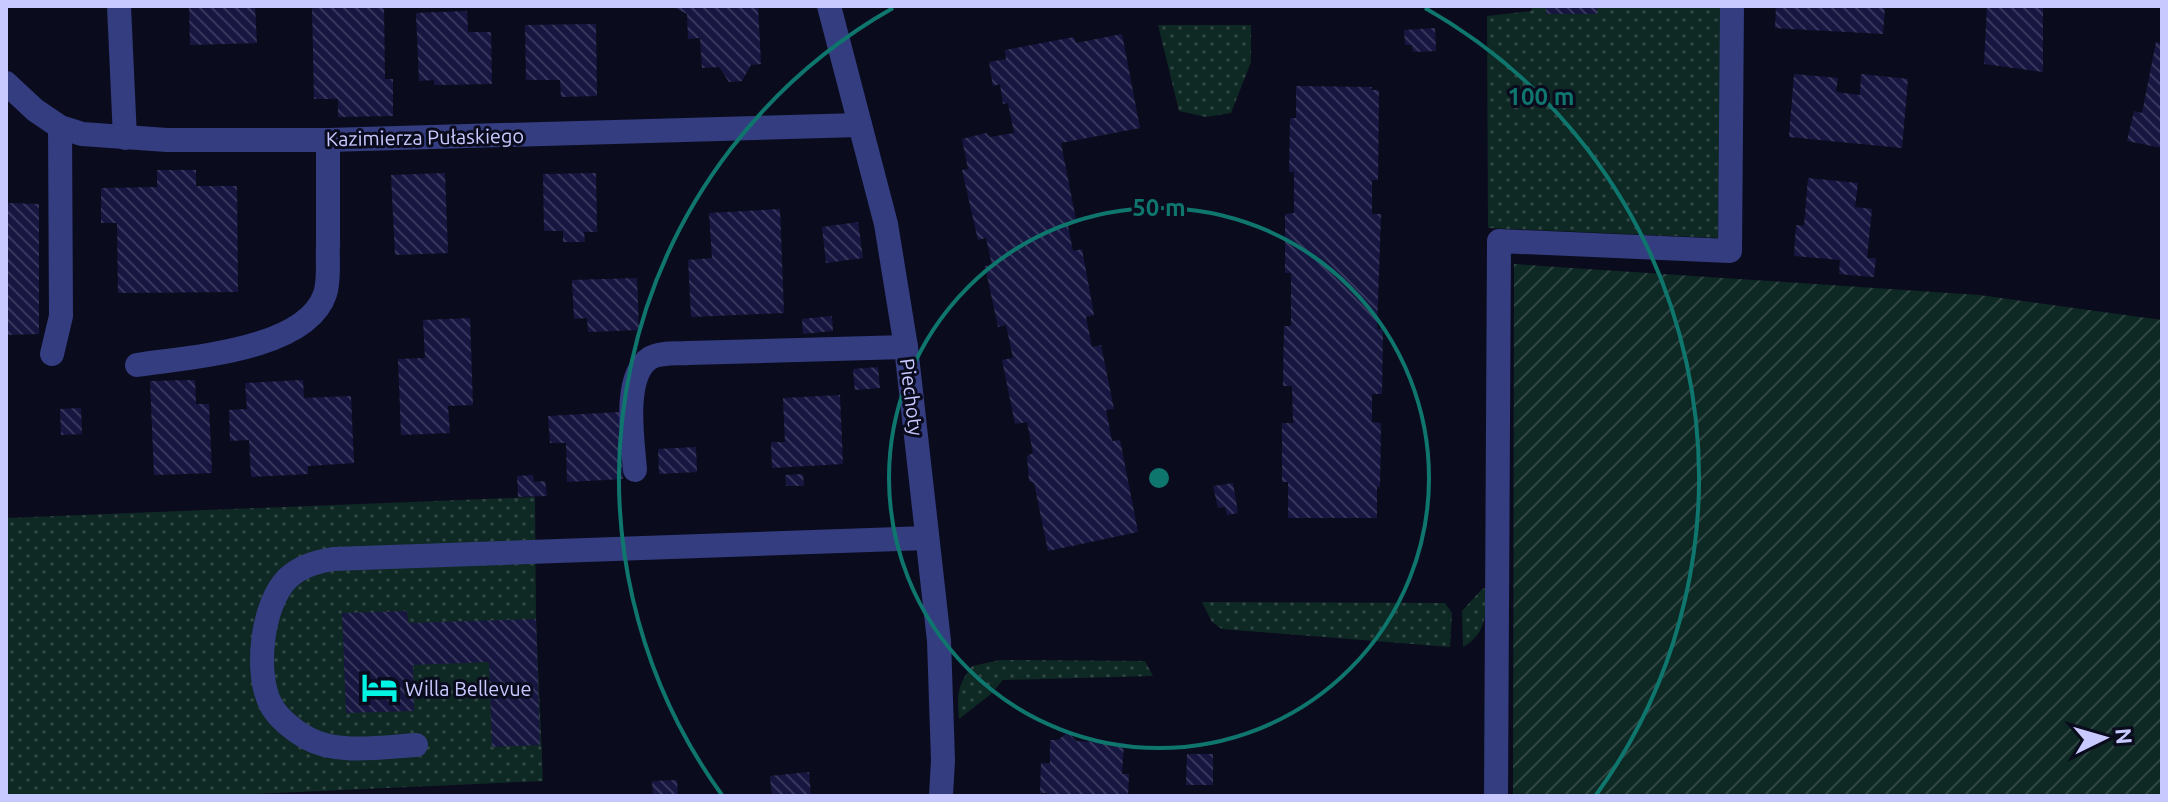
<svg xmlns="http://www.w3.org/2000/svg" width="2168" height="802" font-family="Ubuntu,sans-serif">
<defs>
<pattern id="grass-dots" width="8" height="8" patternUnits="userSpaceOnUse" patternTransform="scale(2)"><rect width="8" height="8" fill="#0e2823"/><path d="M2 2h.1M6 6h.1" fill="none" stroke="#304644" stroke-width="1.8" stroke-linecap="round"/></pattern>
<pattern id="garden-furrows" width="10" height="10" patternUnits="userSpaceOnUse" patternTransform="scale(2)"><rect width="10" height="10" fill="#0e2823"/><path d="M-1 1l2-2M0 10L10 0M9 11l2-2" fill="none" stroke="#304644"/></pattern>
<pattern id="building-back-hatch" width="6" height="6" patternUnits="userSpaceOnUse" patternTransform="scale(2)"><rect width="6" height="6" fill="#171640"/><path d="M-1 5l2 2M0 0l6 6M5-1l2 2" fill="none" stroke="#37375d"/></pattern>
</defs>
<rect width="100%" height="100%" fill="#0b0b1e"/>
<!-- grass -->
<g fill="url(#grass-dots)">
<polygon points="1532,6 1546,6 1546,14 1596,14 1597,6 1722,6 1718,238 1488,228 1487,16 1531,11"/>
<polygon points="1158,25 1251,25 1251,62 1231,113 1206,117 1179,111"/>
<polygon points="535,497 536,619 543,781 212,796 6,796 6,518"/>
<path d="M1486,588C1486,613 1487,634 1463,647L1462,611L1482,589Z"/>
<polygon points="1202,602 1445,603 1452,613 1450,647 1222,629 1212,622"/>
<path d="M1000,660L1145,661L1153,676L1003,680L991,694L959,719C957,694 957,686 972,666Z"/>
</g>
<!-- garden -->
<polygon fill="url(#garden-furrows)" points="1514,264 1979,295 2162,320 2162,796 1513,796"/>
<!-- building -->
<g fill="url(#building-back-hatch)">
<polygon points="189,6 255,6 257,43 190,45"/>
<polygon points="312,6 384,6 385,79 393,79 393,116 338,117 338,99 314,99"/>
<polygon points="671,6 758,6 761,64 751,65 742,81 729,82 719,67 702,68 700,38 688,39 687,14"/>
<rect x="1546" y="6" width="51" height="8"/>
<polygon points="1776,6 1885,6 1883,34 1775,28"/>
<polygon points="1987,6 2043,6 2043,72 1984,64"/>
<polygon points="467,11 468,32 491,32 492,84 434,85 434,80 419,81 416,13"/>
<polygon points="596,24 597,96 561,97 560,80 526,80 525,25"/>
<polygon points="1435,28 1436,51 1413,52 1412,45 1405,45 1404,30"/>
<polygon points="1122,34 1140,128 1061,143 1076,220 1067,221 1073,251 1082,249 1094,315 1086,317 1092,347 1101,345 1114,409 1106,410 1112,441 1120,440 1138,532 1048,551 1034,483 1029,481 1027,456 1033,453 1027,422 1015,424 1002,360 1013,358 1006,325 998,327 985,266 992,265 986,238 978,240 962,170 968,169 962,139 986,133 990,137 1014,133 1008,103 1003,104 1000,84 993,86 989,62 1006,59 1005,50 1074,37 1076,43"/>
<polygon points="2156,42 2162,43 2162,148 2127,141 2134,111 2142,113"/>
<polygon points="1794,74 1838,78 1836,92 1860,95 1861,74 1908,79 1902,148 1789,137"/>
<polygon points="1296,86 1372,87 1371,90 1379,90 1378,180 1372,180 1372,214 1381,214 1377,329 1383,329 1382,394 1372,394 1372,422 1381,423 1380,487 1377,487 1377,518 1288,518 1288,482 1282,482 1282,423 1293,423 1292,386 1283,386 1284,326 1291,326 1291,273 1285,273 1285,214 1294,213 1294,172 1289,172 1290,118 1296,118"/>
<polygon points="157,170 196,170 196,186 237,186 238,292 118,293 117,223 101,223 101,188 157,187"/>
<polygon points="445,173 448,253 395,255 391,175"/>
<polygon points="596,173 597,232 584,232 585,242 563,242 563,231 544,231 543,174"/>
<polygon points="1808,178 1858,183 1855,207 1872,209 1867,258 1876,258 1874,277 1839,274 1840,260 1794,256 1796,225 1804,226"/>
<polygon points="6,203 39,204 39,334 6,335"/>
<polygon points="780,209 784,313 691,317 688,260 712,258 709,213"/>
<polygon points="858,222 863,258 826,263 822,227"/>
<polygon points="637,278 639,330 588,332 587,318 574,319 572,280"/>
<polygon points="832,316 833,331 803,334 802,319"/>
<polygon points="470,318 473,405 448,406 450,433 401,435 398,359 425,358 423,320"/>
<polygon points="878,367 880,388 855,390 853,369"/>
<polygon points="195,380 196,404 209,404 212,473 154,475 150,381"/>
<polygon points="303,380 304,398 351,396 354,463 308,466 308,474 251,477 249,440 230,441 229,410 247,409 245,383"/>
<polygon points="840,395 843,464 772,468 771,442 785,442 783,398"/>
<polygon points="81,408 82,434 61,435 60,409"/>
<polygon points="620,412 623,479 567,482 566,443 550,443 548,416"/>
<polygon points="696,447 697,472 659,474 658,449"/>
<polygon points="803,474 804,486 786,486 785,475"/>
<polygon points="533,475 534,482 545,481 547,496 518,497 517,476"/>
<polygon points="1233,483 1238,513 1227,515 1225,507 1218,508 1213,486"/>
<polygon points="407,611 408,623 536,619 540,745 492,747 489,662 413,665 414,711 346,713 342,613"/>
<polygon points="1068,732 1076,741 1124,743 1122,774 1129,774 1128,796 1047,796 1047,793 1040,793 1041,763 1050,763 1050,740 1058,740"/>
<polygon points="1187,754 1213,754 1213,785 1186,785"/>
<polygon points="809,772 811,796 772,796 770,776"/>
<polygon points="677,780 678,796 653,796 652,781"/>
</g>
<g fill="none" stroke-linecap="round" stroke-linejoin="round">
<!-- minor -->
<g stroke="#333d7f" stroke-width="24">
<polyline points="119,6 125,138"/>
<polyline points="829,6 886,224 906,347 939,641 943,760 941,796"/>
<polyline points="6,83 35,110 60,127 82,134 167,140 328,140 860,125"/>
<polyline points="52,354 61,316 60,127"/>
<path d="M137,365C187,357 306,351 325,294C330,279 327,260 328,245C328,210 328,175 328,140"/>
<path d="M635,470C633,442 622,376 650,358C661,352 677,354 688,353L906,347"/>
<path d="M416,745C383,747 337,755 307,738C294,731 278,718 271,705C254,673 262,603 288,578C301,566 316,562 333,559L927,538"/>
<polyline points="1496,796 1499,241 1730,251 1732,6"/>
</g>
</g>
<!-- distance rings -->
<g fill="none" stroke="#0f766e" stroke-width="4">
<circle cx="1159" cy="478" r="270"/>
<path d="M722 795A540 540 0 0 1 893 8M1425 8A540 540 0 0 1 1596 795"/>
</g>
<!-- icons -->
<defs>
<symbol id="hotel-bare" viewBox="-9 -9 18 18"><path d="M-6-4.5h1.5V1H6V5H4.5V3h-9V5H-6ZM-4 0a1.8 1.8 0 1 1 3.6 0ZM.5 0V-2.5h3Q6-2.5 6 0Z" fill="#00f3e3" stroke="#0b0b1e" stroke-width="2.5" paint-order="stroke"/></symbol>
</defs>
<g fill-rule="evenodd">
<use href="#hotel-bare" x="354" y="662" width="51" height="51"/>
</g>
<g text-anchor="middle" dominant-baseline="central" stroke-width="6" stroke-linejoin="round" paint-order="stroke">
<!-- street labels -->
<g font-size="20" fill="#c8caff" stroke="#0b0b1e">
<text transform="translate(425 137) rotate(-1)">Kazimierza Pułaskiego</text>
<text transform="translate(912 397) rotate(83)">Piechoty</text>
</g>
<!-- poi labels -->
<g font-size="20" fill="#c8caff" stroke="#0b0b1e" text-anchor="start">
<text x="405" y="688">Willa Bellevue</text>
</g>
</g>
<circle cx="1159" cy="478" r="12" fill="#0f766e" stroke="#0b0b1e" stroke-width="4"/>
<g font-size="24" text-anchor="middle" font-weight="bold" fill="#0f766e" stroke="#0b0b1e" stroke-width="6" stroke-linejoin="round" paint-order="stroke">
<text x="1541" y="105">100 m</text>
<text x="1159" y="216">50 m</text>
</g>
<!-- border -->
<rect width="2168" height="802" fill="none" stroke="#c8caff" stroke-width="16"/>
<!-- north arrow -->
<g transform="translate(2104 738) rotate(85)" stroke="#0b0b1e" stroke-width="6" paint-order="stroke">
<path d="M0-6L14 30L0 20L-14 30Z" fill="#c8caff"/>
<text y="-12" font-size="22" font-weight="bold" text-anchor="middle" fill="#c8caff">N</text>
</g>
</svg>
